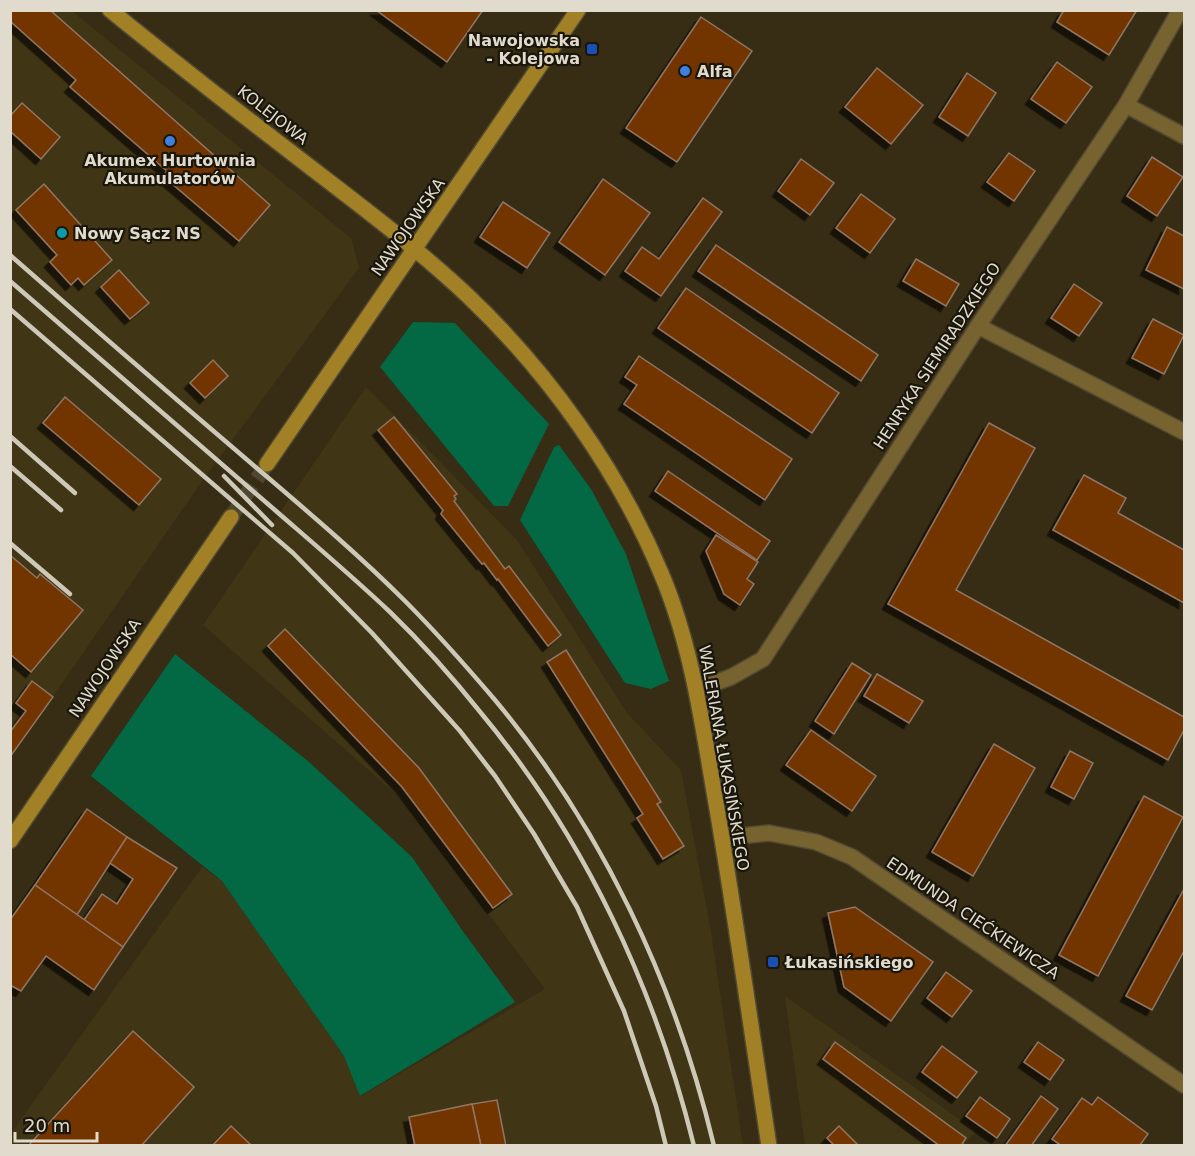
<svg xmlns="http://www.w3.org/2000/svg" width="1195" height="1156" font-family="'DejaVu Sans',sans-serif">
<defs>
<filter id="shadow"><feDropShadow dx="-5.5" dy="5.5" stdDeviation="0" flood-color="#0009"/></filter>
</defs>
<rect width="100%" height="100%" fill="#362d14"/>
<!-- built -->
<g fill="#403514">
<polygon points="11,11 72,11 351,238 359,268 198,487 11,757"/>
<polygon points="366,387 517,540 627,713 681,770 711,932 743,1145 11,1146 11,1133 202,867 222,881 303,997 344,1056 361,1096 545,989 404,801 203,625"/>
<polygon points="785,996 976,1131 963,1145 805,1145"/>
</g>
<!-- green -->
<g fill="#026944">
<polygon points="413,322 455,323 549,424 508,506 494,506 380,367"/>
<polygon points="559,445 591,489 626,554 669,681 651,689 625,683 520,520 554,447"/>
<polygon points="175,654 309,762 412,857 462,930 515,1002 360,1096 344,1056 222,881 91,776"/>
</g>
<!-- building -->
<g fill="#733500" stroke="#907565" stroke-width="1.5" filter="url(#shadow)">
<polygon points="10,10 50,10 270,205 239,241 163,176 167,171 70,87 76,80 10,21"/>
<polygon points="376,10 483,10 447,62"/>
<polygon points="1064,10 1137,10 1109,55 1057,22"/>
<polygon points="701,17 752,51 677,162 626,128"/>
<polygon points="1057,62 1092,87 1066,123 1031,99"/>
<polygon points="877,68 923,105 891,144 845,107"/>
<polygon points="967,73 996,93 968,136 939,117"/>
<polygon points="22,103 60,137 41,159 10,131 10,116"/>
<polygon points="1009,153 1035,171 1014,201 987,182"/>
<polygon points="1152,157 1183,177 1157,216 1127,196"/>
<polygon points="801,159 834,183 810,215 778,191"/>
<polygon points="603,179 650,213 605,275 559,242"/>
<polygon points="44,184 112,260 84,285 78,278 71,285 50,262 57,255 16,210"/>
<polygon points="861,194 895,219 870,253 836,228"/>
<polygon points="703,198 722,212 661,296 625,271 642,247 659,259"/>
<polygon points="503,202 550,233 527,268 480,237"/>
<polygon points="1167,227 1184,236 1184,289 1146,270"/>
<polygon points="716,245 878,355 861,381 698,271"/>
<polygon points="916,259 959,284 946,306 903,281"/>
<polygon points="119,270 149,303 130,319 101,287"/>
<polygon points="1074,284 1102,303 1079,336 1051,318"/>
<polygon points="686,288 839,393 812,433 658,328"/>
<polygon points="1153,319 1184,335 1164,374 1132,358"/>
<polygon points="639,356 792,459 765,500 624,404 637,385 625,377"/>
<polygon points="213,360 228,376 205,398 190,383"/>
<polygon points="65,397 161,479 139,505 43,423"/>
<polygon points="394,417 457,494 454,496 456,499 454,501 505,569 509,566 561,635 548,646 498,579 497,580 484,563 482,564 441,514 443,510 378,430"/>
<polygon points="989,423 1035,448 956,590 1184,717 1184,730 1168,760 888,604"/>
<polygon points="668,471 770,541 757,560 655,491"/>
<polygon points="1084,475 1126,498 1118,513 1184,550 1184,603 1053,530"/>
<polygon points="716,535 758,562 747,579 754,584 740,605 724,594 706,551"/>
<polygon points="10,555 37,578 40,574 83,610 31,672 10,654"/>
<polygon points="285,629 419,768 512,894 493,908 402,787 268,646"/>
<polygon points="566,650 661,802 657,804 684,846 663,859 637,818 643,814 547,662"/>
<polygon points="852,663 871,675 834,734 815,721"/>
<polygon points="877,674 923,701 909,723 864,696"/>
<polygon points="32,681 53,697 10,757 10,732 26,711 16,703"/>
<polygon points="811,730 876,776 852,811 786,765"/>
<polygon points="994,744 1035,768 973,876 932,852"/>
<polygon points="1070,751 1093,763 1074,799 1051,787"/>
<polygon points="1144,796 1183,817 1098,976 1059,955"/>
<polygon points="87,809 127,837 77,915 35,885"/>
<polygon points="127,837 177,868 123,947 84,920 102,894 117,904 133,879 110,863"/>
<polygon points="35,885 123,947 94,990 46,956 21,991 10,985 10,920"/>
<polygon points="1184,889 1184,951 1152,1010 1126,996"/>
<polygon points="855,907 933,962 891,1021 844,987 828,913"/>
<polygon points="946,972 972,991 952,1017 927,998"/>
<polygon points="133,1031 194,1087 141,1146 28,1146"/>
<polygon points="835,1042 966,1138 961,1146 940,1146 823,1059"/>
<polygon points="1038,1042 1064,1060 1050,1080 1024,1062"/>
<polygon points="942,1046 977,1072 957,1098 922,1072"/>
<polygon points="1041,1096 1058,1109 1031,1146 1005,1146"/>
<polygon points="980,1097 1010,1119 997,1138 966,1116"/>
<polygon points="1098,1097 1148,1134 1140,1145 1141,1146 1062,1146 1052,1139 1082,1098 1092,1105"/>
<polygon points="497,1100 506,1146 481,1146 472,1104"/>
<polygon points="472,1104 481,1146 415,1146 409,1117"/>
<polygon points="231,1126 252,1146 212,1146"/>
<polygon points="839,1126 859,1146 835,1146 827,1138"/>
</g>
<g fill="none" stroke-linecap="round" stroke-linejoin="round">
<!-- secondary-tunnel -->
<polyline stroke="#504730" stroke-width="15" stroke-dasharray="15 8" stroke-linecap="butt" points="231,517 267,464"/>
<defs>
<g id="street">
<polyline points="1126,105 1184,136"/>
<polyline points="978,326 1184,432"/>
<polyline points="696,690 731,677 763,659 978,326 1126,105 1180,10"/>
<polyline points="722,838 769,833 816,842 852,857 1184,1085"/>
</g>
<g id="secondary">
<path d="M110,10C173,61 237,111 301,160C358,204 416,247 468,296C549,373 618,470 661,573C693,648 703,730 717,809C736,921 752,1033 769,1146"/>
<polyline points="267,464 578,10"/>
<polyline points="10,841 231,517"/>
</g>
</defs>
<!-- street casing -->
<use href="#street" stroke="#514931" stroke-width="18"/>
<!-- secondary casing -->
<use href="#secondary" stroke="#514931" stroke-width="18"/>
<!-- street -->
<use href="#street" stroke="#776330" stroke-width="15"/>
<!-- secondary -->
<use href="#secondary" stroke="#a18026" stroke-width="15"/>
<!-- rail -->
<g stroke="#cec8b8" stroke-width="4.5">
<path d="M10,255C83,319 157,383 231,446C289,496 350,546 405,601C436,632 466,666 495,700C602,828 675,983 714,1146"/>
<path d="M10,281C98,358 188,434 276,511C314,544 353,577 390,612C422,643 453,678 481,713C585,838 655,988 694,1146"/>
<polyline points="10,309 293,553 372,633 460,731 495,776 534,834 577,907 624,1011 656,1106 666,1146"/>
<polyline points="10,436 75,493"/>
<polyline points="10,466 61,510"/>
<polyline points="224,476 272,525"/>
<polyline points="10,543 70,594"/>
</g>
</g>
<!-- markers -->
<g fill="#1a4fb4" stroke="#1a160b" stroke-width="2">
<rect x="586" y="43" width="12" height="12" rx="3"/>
<rect x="767" y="956" width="12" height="12" rx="3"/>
</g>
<g fill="#3f7fe0" stroke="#1a160b" stroke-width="2">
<circle cx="685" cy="71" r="6"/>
<circle cx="170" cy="141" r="6"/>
</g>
<circle fill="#0f9aa8" stroke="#1a160b" stroke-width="2" cx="62" cy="233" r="6"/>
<g text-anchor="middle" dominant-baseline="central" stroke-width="4.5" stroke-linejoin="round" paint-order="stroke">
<!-- poi labels -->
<g font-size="16" font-weight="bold" fill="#e0dbcc" stroke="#1a160b" text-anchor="start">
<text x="580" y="40" text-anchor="end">Nawojowska<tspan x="580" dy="18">- Kolejowa</tspan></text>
<text x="697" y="71">Alfa</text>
<text x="170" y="160" text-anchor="middle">Akumex Hurtownia<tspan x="170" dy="18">Akumulatorów</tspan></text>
<text x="74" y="233">Nowy Sącz NS</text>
<text x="785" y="962">Łukasińskiego</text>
</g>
<!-- street labels -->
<g font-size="16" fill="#e0dbcc" stroke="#1a160b">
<text transform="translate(273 115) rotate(38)">KOLEJOWA</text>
<text transform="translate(408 227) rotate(-55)">NAWOJOWSKA</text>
<text transform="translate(937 356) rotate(-57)">HENRYKA SIEMIRADZKIEGO</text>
<text transform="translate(105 668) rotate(-56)">NAWOJOWSKA</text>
<text transform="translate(724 758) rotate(80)">WALERIANA ŁUKASIŃSKIEGO</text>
<text transform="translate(973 918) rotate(34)">EDMUNDA CIEĆKIEWICZA</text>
</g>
</g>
<!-- border -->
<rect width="1195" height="1156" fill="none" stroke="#e0dbcc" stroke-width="24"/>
<!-- scale -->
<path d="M15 1132v9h82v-9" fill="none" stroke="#e0dbcc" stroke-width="3"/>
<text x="24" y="1132" font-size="18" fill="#e0dbcc" stroke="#1a160b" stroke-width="4.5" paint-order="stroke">20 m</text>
</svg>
